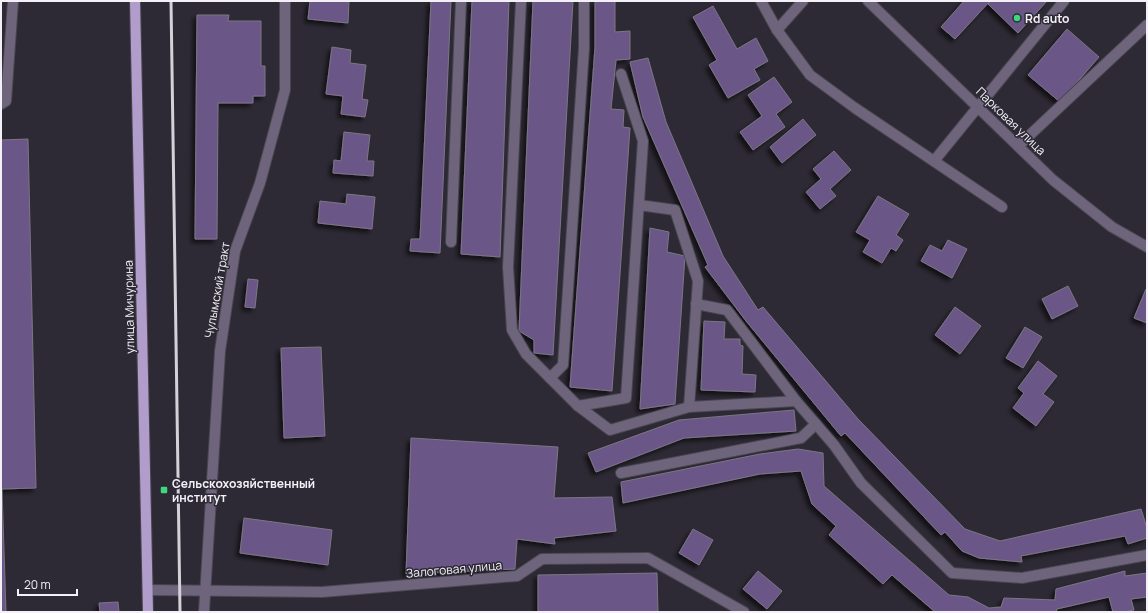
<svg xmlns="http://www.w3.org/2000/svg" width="1148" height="613" font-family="Manrope,sans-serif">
<defs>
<filter id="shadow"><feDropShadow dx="-3.5" dy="3.5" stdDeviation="2" flood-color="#0009"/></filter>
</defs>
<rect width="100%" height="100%" fill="#2e2a35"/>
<!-- building -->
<g fill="#6a5687" stroke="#7c7784" filter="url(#shadow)">
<polygon points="310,1 349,1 348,23 308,19"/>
<polygon points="431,1 451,1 440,253 410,251 411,239 420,239"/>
<polygon points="472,1 509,1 500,257 461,254"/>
<polygon points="533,1 573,1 553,355 534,353 534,340 519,331"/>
<polygon points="595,1 615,1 615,32 630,31 630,59 616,60 611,109 624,110 623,127 630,128 612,391 570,387 595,47"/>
<polygon points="964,1 990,1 955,39 941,27"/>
<polygon points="990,1 1047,1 1018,33 988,4"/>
<polygon points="713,6 737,49 756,38 768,61 754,69 760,80 728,98 709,65 717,60 693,17"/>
<polygon points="197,15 229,15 228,21 261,21 261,66 265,66 265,96 253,96 253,103 218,103 217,239 195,239"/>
<polygon points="1067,29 1099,57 1060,102 1028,75"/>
<polygon points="332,47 351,50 350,63 366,65 362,99 368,100 365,117 341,114 343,96 326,94"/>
<polygon points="648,58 666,122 723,256 758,310 763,307 858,419 965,529 1000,541 1141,509 1147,528 1147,538 1128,544 1125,536 1021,556 1022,562 979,558 962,551 945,532 941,535 845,433 841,436 746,321 705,267 708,265 643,117 630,62"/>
<polygon points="774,77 792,102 776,114 785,127 753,150 740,132 762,116 748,95"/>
<polygon points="803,119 816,135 782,163 770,147"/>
<polygon points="344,132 370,135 367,161 374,161 373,176 333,173 334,160 341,161"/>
<polygon points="28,139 36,488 1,489 1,140"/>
<polygon points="834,151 851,170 830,189 836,196 820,209 806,192 821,179 813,169"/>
<polygon points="347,194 375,197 372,229 318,223 320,201 346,204"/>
<polygon points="878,196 909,214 896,235 903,240 896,251 891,248 882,263 863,252 870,240 856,232"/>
<polygon points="650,228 669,232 667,252 685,256 675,404 640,409"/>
<polygon points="948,240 967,249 952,278 921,261 930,245 942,251"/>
<polygon points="248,279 258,280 255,308 245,307"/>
<polygon points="1068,286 1078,306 1052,319 1042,299"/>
<polygon points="1146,289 1147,290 1147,323 1134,318"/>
<polygon points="955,307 981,326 960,354 935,335"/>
<polygon points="704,321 725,322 724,339 740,339 740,345 743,346 742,374 756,375 755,392 701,390"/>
<polygon points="1025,327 1042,337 1023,368 1006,358"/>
<polygon points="321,347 325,436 284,438 281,348"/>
<polygon points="1038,361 1057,376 1043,394 1054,402 1036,426 1013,408 1024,393 1018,388"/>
<polygon points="794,410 796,431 684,438 596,472 588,453 679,420"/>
<polygon points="411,438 558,447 554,498 612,497 616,531 554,538 555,544 517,539 515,569 406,574"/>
<polygon points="798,449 823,453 824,486 949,595 968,597 989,608 1001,607 1004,598 1055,600 1056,589 1125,571 1125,576 1147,573 1147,597 1131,599 1134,610 1124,612 1113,612 1109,597 1057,609 1056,612 933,612 934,611 892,575 883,584 829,535 836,526 812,504 801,471 760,474 623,503 621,482 760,454"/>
<polygon points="1,489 2,489 6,612 1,612"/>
<polygon points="244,518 332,530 328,565 240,553"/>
<polygon points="693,529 713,540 699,565 679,553"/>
<polygon points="758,571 782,591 767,609 743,589"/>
<polygon points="657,573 658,612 538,612 538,575"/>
<polygon points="118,602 119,612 100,612 99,603"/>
</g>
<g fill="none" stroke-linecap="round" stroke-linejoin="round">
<defs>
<g id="minor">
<polyline points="521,1 508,267 512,330 526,354 578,406 610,430 689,407 796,401 834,445 861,483 952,573 1022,578 1147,555"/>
<polyline points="761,1 777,30 810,75 855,108 1002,207"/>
<polyline points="868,1 1053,180 1112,227 1147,247"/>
<polyline points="777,30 803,1"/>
<polyline points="1,104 6,101 13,1"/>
<polyline points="1018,146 1147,25"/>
<polyline points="934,161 1064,1"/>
<polyline points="639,205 675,210 698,281 689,407"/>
<polyline points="451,242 461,1"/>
<polyline points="696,304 727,310 796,401"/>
<polyline points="550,378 563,365 584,48 584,1"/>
<polyline points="578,406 626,398 643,141 621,74"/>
<polyline points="621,473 801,438 816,424"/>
<polyline points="148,590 322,592 517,576 542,559 648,558 744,612"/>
<polyline points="204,612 220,351 235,251 260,183 285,90 285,1"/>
</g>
<polyline id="major" points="135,1 148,612"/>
</defs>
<!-- minor casing -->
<use href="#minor" stroke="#4a4650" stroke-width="12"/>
<!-- major casing -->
<use href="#major" stroke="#4a4650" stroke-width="12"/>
<!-- minor -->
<use href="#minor" stroke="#6e657c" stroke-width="10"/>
<!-- major -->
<use href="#major" stroke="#b09dcc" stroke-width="10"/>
<!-- rail -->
<polyline stroke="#d4d1d8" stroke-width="3" points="171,1 180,612"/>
</g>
<!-- markers -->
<g fill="#3fd77d" stroke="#2e2a35" stroke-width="1.5">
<circle cx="1017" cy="18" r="4"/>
<rect x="160" y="486" width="8" height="8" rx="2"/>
</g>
<g text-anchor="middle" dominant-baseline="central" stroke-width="3" stroke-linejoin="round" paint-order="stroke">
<!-- poi labels -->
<g font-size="12" font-weight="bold" fill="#f3f0f7" stroke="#2e2a35" text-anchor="start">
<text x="1025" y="18">Rd auto</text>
<text x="172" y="483">Сельскохозяйственный<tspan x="172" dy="14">институт</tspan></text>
</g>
<!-- street labels -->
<g font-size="12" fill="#f3f0f7" stroke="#2e2a35">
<text transform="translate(1011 121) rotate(44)">Парковая улица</text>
<text transform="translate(217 290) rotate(-80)">Чулымский тракт</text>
<text transform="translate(129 307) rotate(-91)">улица Мичурина</text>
<text transform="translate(454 569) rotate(-5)">Залоговая улица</text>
</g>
</g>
<!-- border -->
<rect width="1148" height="613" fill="none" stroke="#f3f0f7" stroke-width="4"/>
<!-- scale -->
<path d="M18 589v6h59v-6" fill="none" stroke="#f3f0f7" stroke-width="2"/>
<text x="24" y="589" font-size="12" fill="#f3f0f7" stroke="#2e2a35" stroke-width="3" paint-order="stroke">20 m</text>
</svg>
